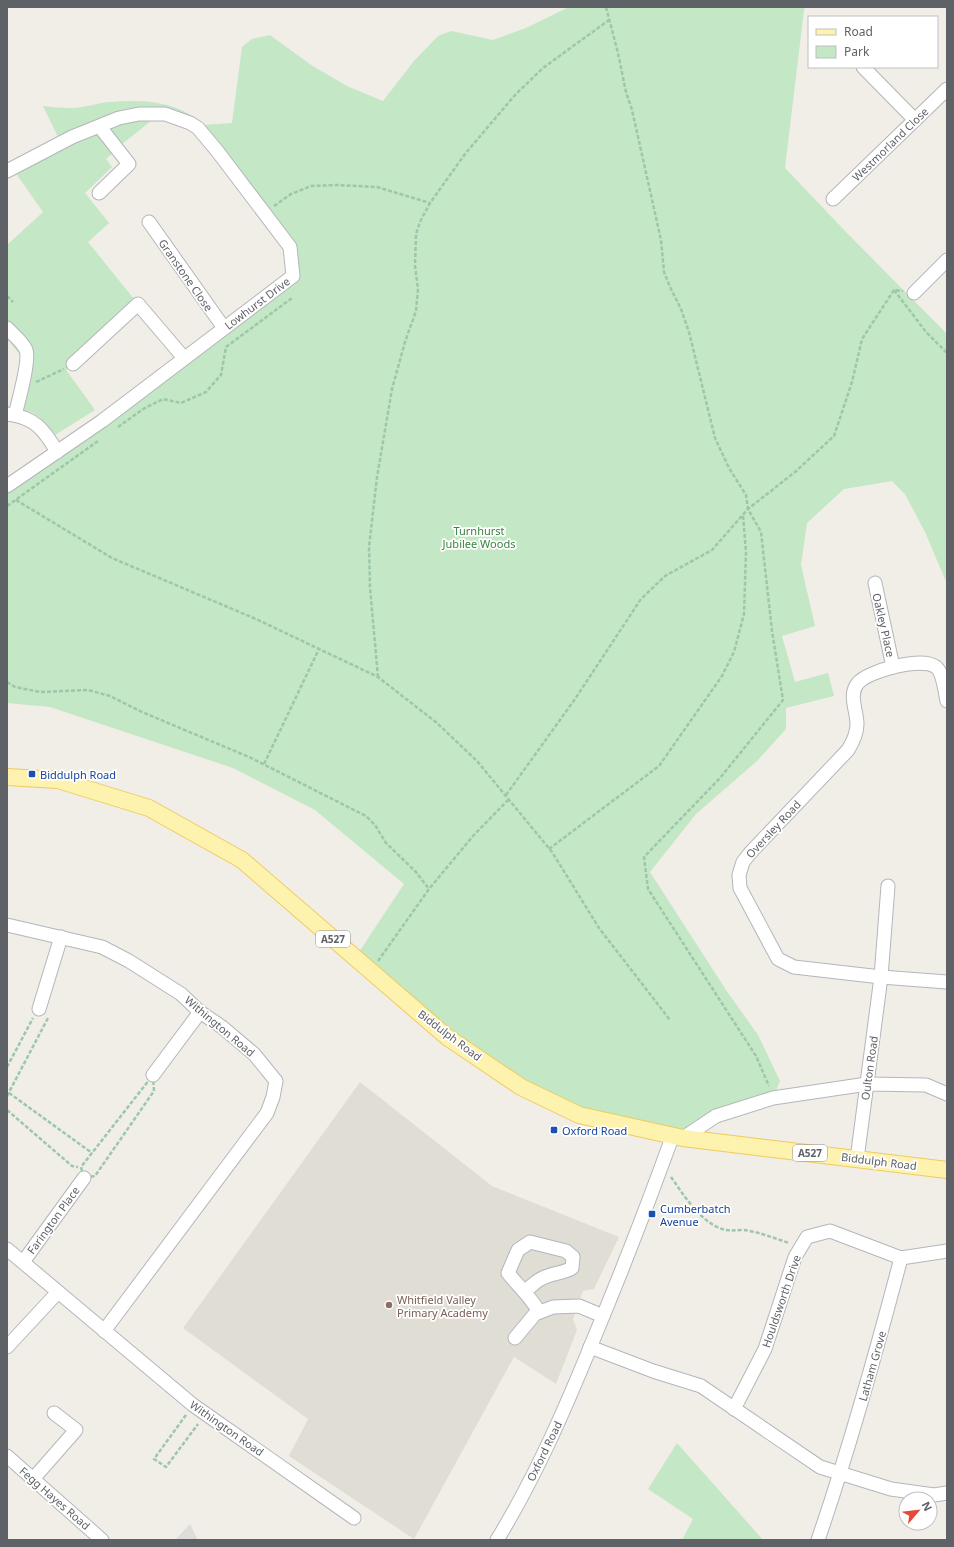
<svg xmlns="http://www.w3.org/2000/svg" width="954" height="1547" font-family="'Noto Sans',sans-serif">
<rect width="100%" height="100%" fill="#f0eee7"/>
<!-- industrial -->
<polygon fill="#dfddd9" points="190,1524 198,1540 175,1540"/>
<!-- education -->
<polygon fill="#e0ddd5" points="360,1082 492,1186 619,1237 594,1289 583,1291 573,1319 577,1330 556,1384 514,1357 414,1539 289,1456 308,1419 183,1328"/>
<!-- green -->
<g fill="#c4e7c5">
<path d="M569,7H805L804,10L785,168L845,231L947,334V584L925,532L905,494L892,481L844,489L807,523L801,565L815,626L782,636L795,682L828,673L834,696L786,708V729L757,761L696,814L650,872L726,990L758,1035L780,1081L773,1098L716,1116L680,1144L521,1087L355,958L404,884L315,810L233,768L50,707L7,703V486L293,276L290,247L198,128L165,114L151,121L117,148L100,127L61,143L43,106C52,107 61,108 71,108C84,108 97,103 110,102C142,99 180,101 203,125L232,123L242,47L252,39L270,35L311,65L347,86L383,101L414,61L438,36L451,31L493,40L526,28Z"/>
<path d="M98,132L113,153L106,159L112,167L85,193L109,223L88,242L138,304L66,370L95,410L55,435C49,428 43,419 35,414C27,409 20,412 12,404L21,356L7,339V245L43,212L15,172L66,146Z"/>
<polygon points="677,1443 763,1540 682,1540 693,1519 648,1489"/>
</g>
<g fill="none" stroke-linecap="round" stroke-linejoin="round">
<defs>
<g id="minor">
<polyline points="863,67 915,120"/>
<polyline points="7,171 72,137 119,118 139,114 165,114 190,123 198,128 218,152 290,247 293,276 102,421 7,486"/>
<polyline points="99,193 129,164 100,127"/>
<polyline points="833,199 947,89"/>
<polyline points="149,222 224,328"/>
<polyline points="914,293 947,260"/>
<path d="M7,328C13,335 22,341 26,350C30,360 18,403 15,415"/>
<polyline points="73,364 138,304 184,358"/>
<path d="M7,414C34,417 44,429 57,452"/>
<polyline points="875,583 893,667"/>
<path d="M947,701C945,692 943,672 936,667C922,656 868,671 858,683C848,694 857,711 857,724C857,734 853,742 848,750L750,853L743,862L739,875L740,888L778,959L794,967L881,977L947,982"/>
<polyline points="7,925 102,947 129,961 181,994 200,1012 222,1027 254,1054 276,1081 273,1097 267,1113 104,1331"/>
<polyline points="39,1009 61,937"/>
<polyline points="153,1075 200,1012"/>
<polyline points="683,1138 716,1116 773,1098 867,1084 926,1085 947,1094"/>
<polyline points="857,1159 881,977 888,886"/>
<polyline points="7,1249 193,1405 354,1518"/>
<polyline points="23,1262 84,1178"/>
<path d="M524,1291C530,1288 534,1283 539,1280C549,1273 562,1274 572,1268L573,1257L566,1251L530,1242L518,1250L508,1273C518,1286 531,1297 539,1312"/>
<polyline points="515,1338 535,1314 553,1307 579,1306 603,1316"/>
<polyline points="7,1347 58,1292"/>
<polyline points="590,1347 653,1371 701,1386 820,1467 891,1489 934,1495 947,1493"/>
<polyline points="734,1409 765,1349 795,1257 807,1237 830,1231 901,1258 947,1251"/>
<polyline points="7,1456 102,1540"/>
<polyline points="33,1479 76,1430 54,1413"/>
<path d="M497,1540C536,1476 566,1407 594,1338C622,1271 648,1204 673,1135"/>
<path d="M818,1540C850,1447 876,1353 901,1258"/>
</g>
<polyline id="major" points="7,777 58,780 149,808 242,860 447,1037 521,1087 579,1115 683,1138 947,1170"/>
</defs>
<!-- minor casing -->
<use href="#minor" stroke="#b4b6bb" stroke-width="15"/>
<!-- major casing -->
<use href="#major" stroke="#efcb60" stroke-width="18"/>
<!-- path -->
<g stroke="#9dc7aa" stroke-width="2.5" stroke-dasharray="4 2" stroke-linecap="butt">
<polyline points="606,7 618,53 626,92 632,110 661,240 664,272 670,287 681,309 689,332 715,438 729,468 746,495 748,509 761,532 772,631 783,700 720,778 644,857 648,889 756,1056 769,1086"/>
<polyline points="274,206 291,194 311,186 337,185 377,187 430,203"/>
<polyline points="894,290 926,332 947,353"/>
<polyline points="7,296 13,302"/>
<polyline points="36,382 64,369"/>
<polyline points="118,427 143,409 163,399 181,403 206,392 221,375 226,347 292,298"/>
<polyline points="16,500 112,558 256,619 378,677 437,723 477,761 552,852 599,928 670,1020"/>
<polyline points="7,506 98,441"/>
<polyline points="378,677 370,588 369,547 377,477 392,389 405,342 416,311 418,289 415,266 416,234 420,222 430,203 465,154 515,95 543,68 609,20"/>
<polyline points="7,682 15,687 40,692 88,690 110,696 142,712 249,757 366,816 375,825 386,843 416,872 429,889"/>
<polyline points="264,764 319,649"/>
<polyline points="506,795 575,699 641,599 665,576 712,550 748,509 795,472 834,436 852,382 862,339 894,290 903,291"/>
<polyline points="549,849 659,766 722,676 734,652 744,614 746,552 743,515"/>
<polyline points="378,961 429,889 473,836 509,799"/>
<polyline points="7,1067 33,1018"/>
<polygon points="153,1075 154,1091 95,1176 84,1178 81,1167"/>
<polyline points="9,1093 92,1153"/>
<polyline points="7,1096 48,1018"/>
<polyline points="7,1110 72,1166 78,1167"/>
<path d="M671,1177C683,1194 697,1217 717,1227C727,1232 734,1230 744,1230C759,1232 774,1238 789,1243"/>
<polyline points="186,1415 154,1459 166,1467 198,1424"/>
</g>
<!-- minor -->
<use href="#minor" stroke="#fff" stroke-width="13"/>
<!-- major -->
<use href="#major" stroke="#fdf3ae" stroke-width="16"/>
</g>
<!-- markers -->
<g fill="#1a4fb4" stroke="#fff" stroke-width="1.5">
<rect x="28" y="770" width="8" height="8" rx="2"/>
<rect x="550" y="1126" width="8" height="8" rx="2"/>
<rect x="648" y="1210" width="8" height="8" rx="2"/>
</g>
<circle fill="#8d6e63" stroke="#fff" stroke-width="1.5" cx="389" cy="1305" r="4"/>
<g text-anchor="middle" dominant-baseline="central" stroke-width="3.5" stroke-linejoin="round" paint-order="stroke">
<!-- shield labels -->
<g fill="#fff" stroke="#8e9094" stroke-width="1">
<rect x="316" y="931" width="34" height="16" rx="3"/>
<rect x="793" y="1145" width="34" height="16" rx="3"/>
</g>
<g font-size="10" font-weight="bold" fill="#5e6166">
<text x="333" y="939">A527</text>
<text x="810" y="1153">A527</text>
</g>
<!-- street labels -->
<g font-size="11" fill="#5e6166" stroke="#fff">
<text transform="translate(890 144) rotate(-44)">Westmorland Close</text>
<text transform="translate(186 275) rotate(55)">Granstone Close</text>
<text transform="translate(257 303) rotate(-37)">Lowhurst Drive</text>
<text transform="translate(884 625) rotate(77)">Oakley Place</text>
<text transform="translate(773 829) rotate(-47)">Oversley Road</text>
<text transform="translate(220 1026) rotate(40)">Withington Road</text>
<text transform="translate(450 1035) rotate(37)">Biddulph Road</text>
<text transform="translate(869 1068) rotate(-82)">Oulton Road</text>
<text transform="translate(879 1161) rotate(7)">Biddulph Road</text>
<text transform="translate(53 1220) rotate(-54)">Farington Place</text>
<text transform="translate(781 1301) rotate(-71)">Houldsworth Drive</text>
<text transform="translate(872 1366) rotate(-74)">Latham Grove</text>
<text transform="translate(227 1428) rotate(35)">Withington Road</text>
<text transform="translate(544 1451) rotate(-64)">Oxford Road</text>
<text transform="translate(55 1498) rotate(41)">Fegg Hayes Road</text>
</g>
<!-- park labels -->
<g font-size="11" fill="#37843d" stroke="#fff">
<text x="479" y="530">Turnhurst<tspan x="479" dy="13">Jubilee Woods</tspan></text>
</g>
<!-- transit labels -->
<g font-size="11" fill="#164399" stroke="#fff" text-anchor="start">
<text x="40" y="774">Biddulph Road</text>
<text x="562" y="1130">Oxford Road</text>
<text x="660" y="1208">Cumberbatch<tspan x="660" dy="13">Avenue</tspan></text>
</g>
<!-- education labels -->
<g font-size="11" fill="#785e54" stroke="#fff" text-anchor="start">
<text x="397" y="1299">Whitfield Valley<tspan x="397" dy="13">Primary Academy</tspan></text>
</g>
</g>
<!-- border -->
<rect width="954" height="1547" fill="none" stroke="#5e6166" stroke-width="16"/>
<!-- legend -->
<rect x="808" y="16" width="130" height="52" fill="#ffffff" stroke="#bfc0c2"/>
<rect x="816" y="29" width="20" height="6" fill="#fdf3ae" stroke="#bfc0c2"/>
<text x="844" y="36" font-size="12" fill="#5e6166">Road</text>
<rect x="816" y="46" width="20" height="12" fill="#c4e7c5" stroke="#bfc0c2"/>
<text x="844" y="56" font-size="12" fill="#5e6166">Park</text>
<!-- north arrow -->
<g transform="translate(918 1511) rotate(62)"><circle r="19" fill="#ffffff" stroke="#bfc0c2"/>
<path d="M0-3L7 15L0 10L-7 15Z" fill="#e64936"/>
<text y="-6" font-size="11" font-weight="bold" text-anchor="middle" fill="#5e6166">N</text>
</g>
</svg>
